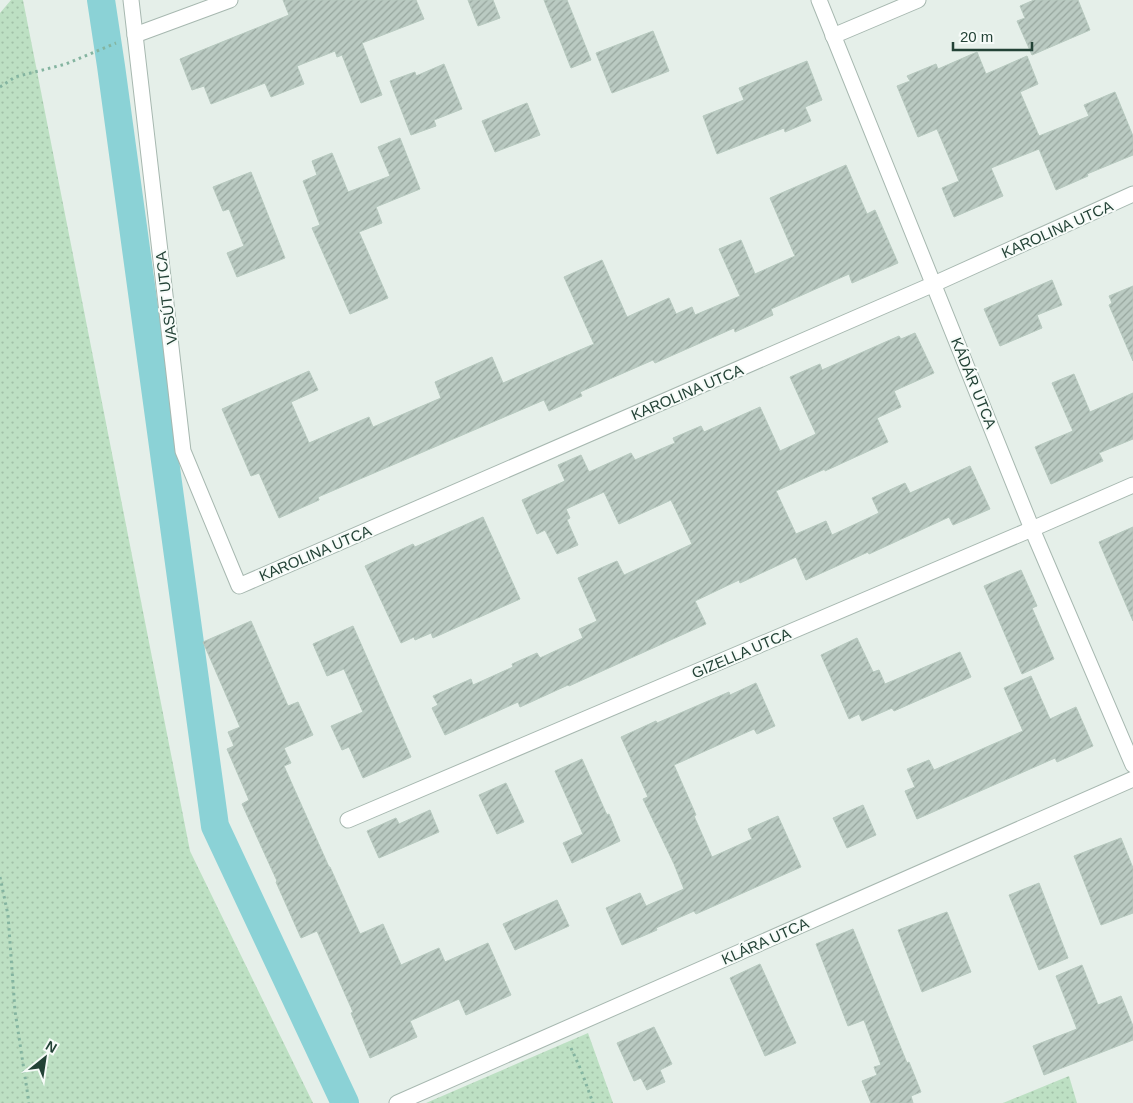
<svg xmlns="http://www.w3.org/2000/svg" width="1133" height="1103" font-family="Arial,sans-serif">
<defs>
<pattern id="grass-dots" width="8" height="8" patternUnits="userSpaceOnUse" patternTransform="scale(1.25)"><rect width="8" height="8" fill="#bde0c3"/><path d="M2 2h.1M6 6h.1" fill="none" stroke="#a2c1a8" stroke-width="1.8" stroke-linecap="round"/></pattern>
<pattern id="building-hatch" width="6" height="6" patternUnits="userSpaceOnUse" patternTransform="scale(1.25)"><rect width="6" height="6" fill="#bacac2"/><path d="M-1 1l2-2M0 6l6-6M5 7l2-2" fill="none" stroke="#97a69e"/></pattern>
</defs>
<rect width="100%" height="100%" fill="#e5efe9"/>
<!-- grass -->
<g fill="url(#grass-dots)">
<polygon points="11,0 23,0 190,851 313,1103 0,1103 0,13"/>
<polygon points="588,1033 613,1103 426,1103"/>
<polygon points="1069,1076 1077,1103 1003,1103"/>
</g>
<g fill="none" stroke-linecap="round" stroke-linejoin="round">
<!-- canal -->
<polyline stroke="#8bd2d6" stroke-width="28" points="101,0 111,66 215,826 345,1103"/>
</g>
<!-- building -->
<g fill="url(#building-hatch)" stroke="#b7c9bf">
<polygon points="283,0 416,0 424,19 362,43 382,95 361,103 342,55 337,57 335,51 297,66 304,84 271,97 265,83 211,104 204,86 192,90 180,59 289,15"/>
<polygon points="468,0 493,0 500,18 478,26"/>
<polygon points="544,0 567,0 591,60 571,68"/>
<polygon points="1034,0 1078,0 1090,30 1032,55 1017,21 1025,18 1020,6"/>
<polygon points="653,31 669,71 612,93 596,53"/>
<polygon points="977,52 986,74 1027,56 1038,84 1020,92 1039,136 1089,116 1084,105 1115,92 1133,136 1133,155 1087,174 1088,176 1056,190 1039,149 991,168 1003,196 954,217 942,188 959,181 937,129 918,137 897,86 910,81 907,76 936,64 938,69"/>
<polygon points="807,61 822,100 805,107 811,121 785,132 784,128 717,154 703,116 744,100 739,88"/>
<polygon points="444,64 462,109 434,120 436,126 411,135 390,81 415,72 416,76"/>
<polygon points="527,103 540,135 495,152 482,121"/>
<polygon points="400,138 420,189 376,207 382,223 359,232 388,298 350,314 312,228 320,225 303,181 317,175 312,161 332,153 348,192 390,176 378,147"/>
<polygon points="846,165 867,214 875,210 898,263 852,283 849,274 771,309 773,315 735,332 734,328 655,363 653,360 580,392 582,396 549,411 544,400 318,497 319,500 279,518 259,473 251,476 222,409 309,371 318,390 291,402 309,443 369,417 373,427 441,398 435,382 492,357 503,383 594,344 564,277 602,260 627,317 669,298 676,314 692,307 695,315 740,296 719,249 741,240 755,274 795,256 770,198"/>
<polygon points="251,172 285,258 237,277 227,253 244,246 229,209 223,211 213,187"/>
<polygon points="1052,280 1062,305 1037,315 1042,328 1000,346 984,309"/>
<polygon points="1133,286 1133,361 1109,305 1112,303 1109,296"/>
<polygon points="915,333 934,373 894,391 901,407 877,418 888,442 825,471 825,469 776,491 796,534 826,521 832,535 879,513 872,498 905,483 910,493 970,466 990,509 953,525 949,517 869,554 868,552 806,580 796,557 740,583 739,580 695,601 706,624 569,686 568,685 520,707 518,702 445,735 432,708 438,705 433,696 471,679 473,685 513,667 512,664 537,653 540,658 583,638 579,629 597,621 578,578 617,561 624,575 692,544 671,500 619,524 604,492 566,509 570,518 567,520 578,545 557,554 545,530 537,534 522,500 565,481 558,465 581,455 589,472 631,453 635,460 675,443 673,438 701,426 704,432 760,407 780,451 816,434 790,377 820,364 822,370 899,336 901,339"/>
<polygon points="1074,374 1090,412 1133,393 1133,439 1099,453 1103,461 1051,484 1035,447 1073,431 1052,383"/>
<polygon points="483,517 520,599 433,638 431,633 415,640 414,637 401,643 365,566 413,544 415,547"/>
<polygon points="1133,527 1133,621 1099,542"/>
<polygon points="1021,570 1037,606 1032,608 1054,659 1022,674 984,586"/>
<polygon points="251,621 288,706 298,702 313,735 284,748 291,763 284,766 329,867 330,867 360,934 383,924 401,965 439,948 445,962 488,943 511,995 466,1015 459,999 410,1021 417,1037 370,1058 351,1013 353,1012 317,931 301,938 276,882 277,881 242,804 249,800 227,749 234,746 228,732 240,727 203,642"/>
<polygon points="353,626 411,757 363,778 349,747 342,750 331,726 363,712 344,669 327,676 313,644"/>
<polygon points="857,638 873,672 879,670 885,684 960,652 971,677 894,711 892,708 862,721 859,714 849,719 821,655"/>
<polygon points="1031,676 1050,719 1076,707 1093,746 1057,762 1055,758 917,819 905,791 915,787 907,769 929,760 934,770 1023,731 1004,688"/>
<polygon points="756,683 775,726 757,734 754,729 674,765 696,815 694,816 712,857 752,839 748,829 778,816 801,867 696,914 694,911 656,928 657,930 622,945 606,908 640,893 646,906 684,889 674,864 643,799 648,797 621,737 656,721 657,723 729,692 730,695"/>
<polygon points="582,759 607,815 609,814 620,841 572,863 563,843 583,834 555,771"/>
<polygon points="506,783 524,822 497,834 479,795"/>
<polygon points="863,805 876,835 847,848 833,818"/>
<polygon points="430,810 439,832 379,858 367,831 396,818 399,824"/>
<polygon points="1121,838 1133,868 1133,913 1101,925 1074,856"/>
<polygon points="1039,883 1068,958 1039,970 1009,895"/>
<polygon points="557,900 569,926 515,950 503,924"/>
<polygon points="947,912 971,972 922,992 898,930"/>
<polygon points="853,929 907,1063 909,1062 921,1092 911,1096 913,1103 871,1103 862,1081 877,1075 874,1067 881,1065 864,1020 848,1026 816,944"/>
<polygon points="760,964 796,1043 765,1056 730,978"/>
<polygon points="1082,965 1098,1005 1121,996 1133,1026 1133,1040 1044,1075 1033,1046 1077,1029 1056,976"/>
<polygon points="654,1027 672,1064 660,1070 665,1082 647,1090 641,1078 634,1081 617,1043"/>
</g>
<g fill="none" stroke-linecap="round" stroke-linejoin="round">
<defs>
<g id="minor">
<polyline points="131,0 183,451 239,586 934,284 1133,194"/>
<polyline points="819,0 1032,529 1133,765"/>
<polyline points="135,35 230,0"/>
<polyline points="833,36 918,0"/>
<polyline points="348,820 1032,529 1133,485"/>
<polyline points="397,1103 1133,779"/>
</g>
</defs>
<!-- minor casing -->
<use href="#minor" stroke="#a7b8b0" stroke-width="17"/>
<!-- path -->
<g stroke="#84b4a0" stroke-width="3" stroke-dasharray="2.5 4" stroke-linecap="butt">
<polyline points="0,87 15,77 66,64 116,43"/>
<polyline points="0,877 8,915 15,1011 29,1103"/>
<polyline points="571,1048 581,1070 593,1103"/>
</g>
<!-- minor -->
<use href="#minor" stroke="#fff" stroke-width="15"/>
</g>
<g text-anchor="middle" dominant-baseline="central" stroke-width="4" stroke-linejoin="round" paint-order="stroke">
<!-- street labels -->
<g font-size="15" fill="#234236" stroke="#f6fbf8">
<text transform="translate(1057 229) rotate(-24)">KAROLINA UTCA</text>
<text transform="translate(166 298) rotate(-97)">VASÚT UTCA</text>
<text transform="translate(974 383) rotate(68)">KÁDÁR UTCA</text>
<text transform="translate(687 392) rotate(-23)">KAROLINA UTCA</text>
<text transform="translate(315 553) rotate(-23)">KAROLINA UTCA</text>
<text transform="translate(741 653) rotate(-23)">GIZELLA UTCA</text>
<text transform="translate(765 941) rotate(-24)">KLÁRA UTCA</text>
</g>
</g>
<!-- north arrow -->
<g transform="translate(45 1058) rotate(30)" stroke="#f6fbf8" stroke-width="4" paint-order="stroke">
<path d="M0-4L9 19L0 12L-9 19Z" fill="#234236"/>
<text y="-8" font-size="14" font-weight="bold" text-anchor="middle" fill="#234236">N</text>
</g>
<!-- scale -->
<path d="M953 42v8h79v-8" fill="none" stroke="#234236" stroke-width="2.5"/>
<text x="960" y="42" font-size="15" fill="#234236" stroke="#f6fbf8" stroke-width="4" paint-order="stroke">20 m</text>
</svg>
